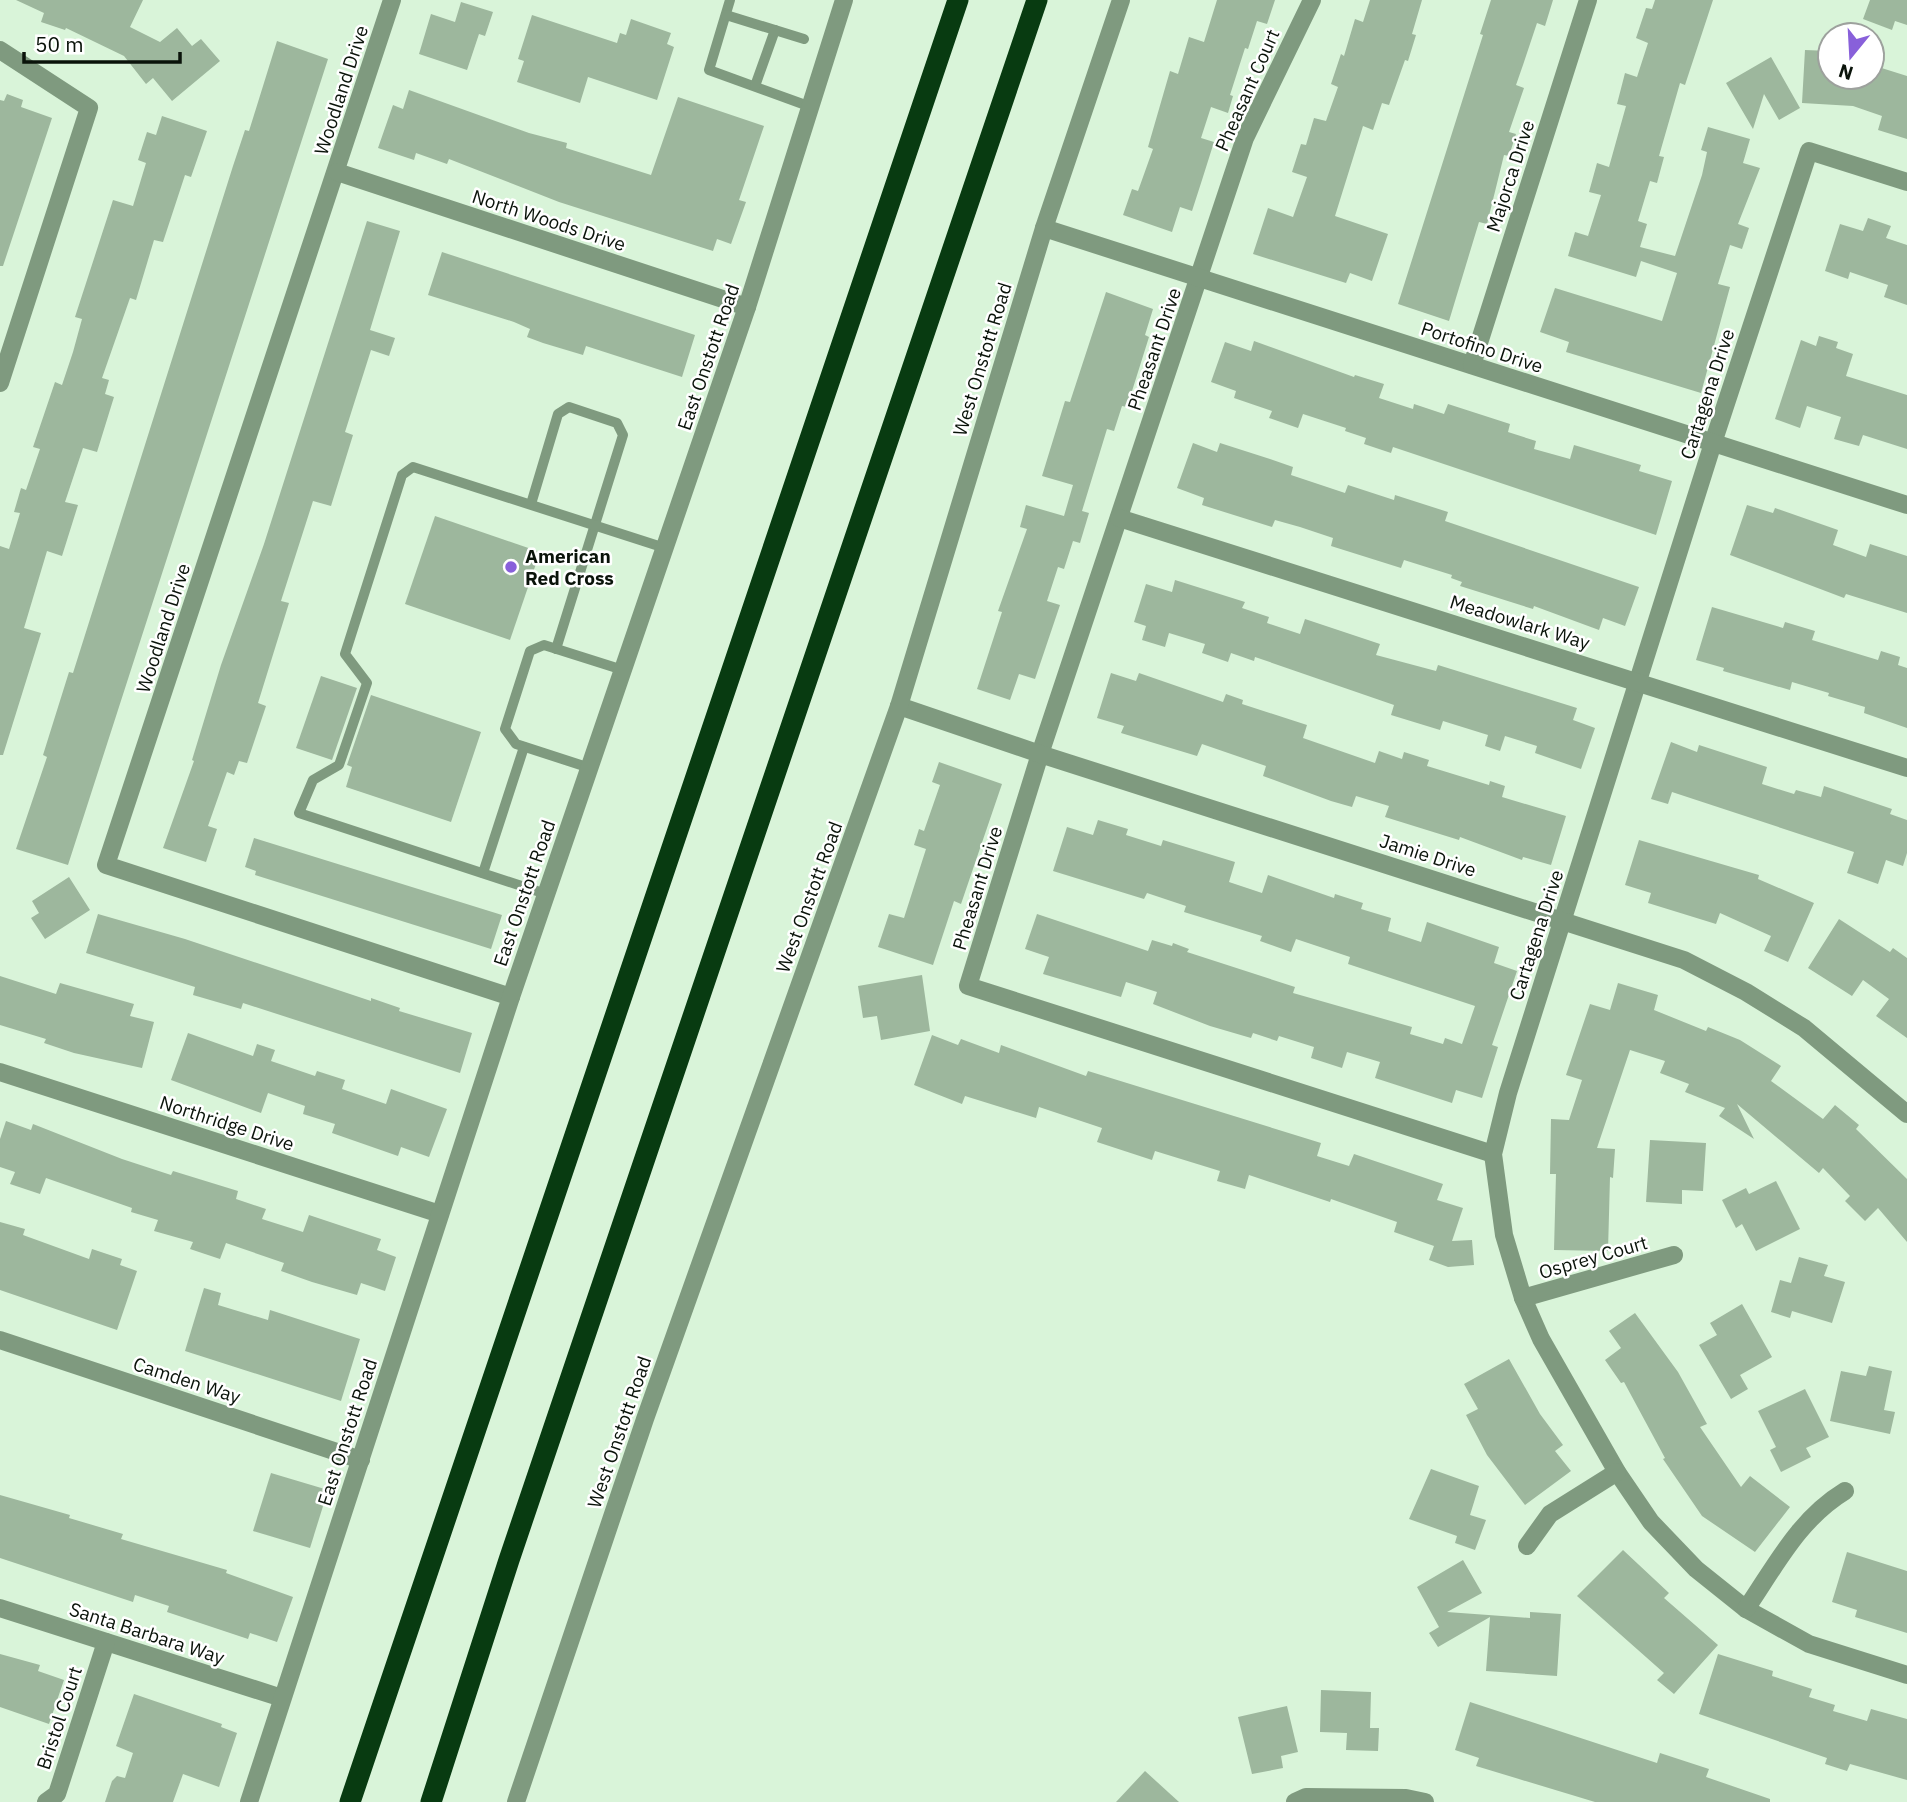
<svg xmlns="http://www.w3.org/2000/svg" width="1907" height="1802" font-family="'IBM Plex Sans',sans-serif">
<rect width="100%" height="100%" fill="#d9f4d9"/>
<!-- building -->
<g fill="#9db79d">
<polygon points="16,0 143,0 130,27 160,42 177,28 192,46 201,39 220,61 172,101 153,78 146,84 124,56 66,28 65,30 41,22 44,13"/>
<polygon points="1217,0 1275,0 1267,24 1257,21 1248,49 1245,48 1230,95 1233,96 1228,113 1211,107 1201,138 1214,142 1202,180 1192,211 1180,207 1172,232 1123,215 1132,189 1138,191 1153,149 1148,147 1170,71 1178,74 1189,37 1204,42"/>
<polygon points="1370,0 1422,0 1412,34 1416,35 1408,61 1405,60 1389,105 1382,103 1373,130 1363,126 1335,216 1388,234 1372,281 1350,273 1346,283 1253,254 1268,208 1293,217 1307,177 1292,172 1301,144 1306,145 1314,118 1326,121 1338,87 1331,84 1341,54 1344,56 1355,19 1363,22"/>
<polygon points="1491,0 1553,0 1545,26 1537,23 1523,65 1516,85 1524,88 1509,132 1516,134 1509,156 1504,155 1487,224 1479,222 1449,321 1398,304 1483,35 1480,34"/>
<polygon points="1655,0 1713,0 1685,85 1680,83 1659,156 1664,157 1657,183 1650,181 1638,221 1647,224 1640,247 1675,256 1702,175 1707,152 1701,150 1708,127 1750,139 1743,163 1760,168 1738,224 1749,228 1742,249 1730,245 1718,284 1730,287 1701,393 1566,352 1569,342 1540,332 1555,288 1662,321 1677,273 1641,261 1636,277 1568,256 1575,232 1588,236 1601,195 1589,192 1597,163 1609,167 1626,106 1617,104 1625,73 1637,77 1648,43 1636,38 1646,8 1652,9"/>
<polygon points="1870,0 1907,0 1907,25 1895,21 1892,30 1863,19"/>
<polygon points="461,2 493,12 485,36 479,34 467,70 419,54 431,14 455,22"/>
<polygon points="532,15 617,43 620,33 626,35 631,19 671,33 667,44 674,47 657,100 588,77 580,103 517,82 524,61 518,59"/>
<polygon points="277,41 328,59 68,865 16,849 47,757 43,755 69,672 73,673 233,166 245,130 249,131"/>
<polygon points="1805,50 1830,51 1830,77 1872,77 1872,65 1907,76 1907,139 1878,130 1882,116 1853,106 1802,103"/>
<polygon points="1771,57 1800,108 1779,120 1764,94 1753,129 1726,83"/>
<polygon points="409,90 529,133 567,143 566,148 651,175 678,97 764,126 739,200 746,202 731,244 717,239 713,251 559,202 449,159 447,164 416,153 414,160 378,148 393,105 403,109"/>
<polygon points="7,94 23,100 21,107 52,118 3,266 0,266 0,100 4,101"/>
<polygon points="162,116 207,131 191,177 185,175 163,242 154,240 136,300 130,298 102,378 109,380 105,394 114,397 97,452 83,448 65,502 78,505 62,556 47,551 24,628 41,633 3,755 0,755 0,546 9,549 20,513 14,512 21,488 26,490 40,449 33,447 55,382 62,385 73,352 82,319 75,317 113,200 133,206 146,163 138,160 147,132 156,135"/>
<polygon points="1868,218 1891,226 1886,238 1907,245 1907,305 1884,297 1888,285 1850,272 1848,279 1825,271 1840,224 1863,231"/>
<polygon points="367,221 400,231 370,330 395,338 389,356 371,350 345,432 353,435 331,506 313,501 281,601 289,603 258,703 266,706 247,763 239,761 234,775 227,772 208,826 217,829 206,862 163,848 194,761 192,760 221,665 264,544"/>
<polygon points="442,252 695,335 682,377 586,346 583,355 543,343 527,337 530,329 514,322 428,295"/>
<polygon points="1106,292 1153,309 1145,335 1149,337 1127,407 1122,406 1114,431 1107,429 1082,511 1089,513 1080,543 1073,541 1064,569 1058,567 1047,601 1060,605 1035,679 1019,674 1010,700 977,689 1002,612 998,611 1027,529 1020,527 1026,505 1064,516 1073,485 1042,476 1065,401 1070,402"/>
<polygon points="1819,336 1838,342 1836,348 1853,354 1846,376 1907,395 1907,449 1863,435 1859,446 1834,439 1841,417 1807,406 1800,428 1775,419 1801,340 1816,346"/>
<polygon points="1254,341 1354,377 1355,375 1384,384 1379,398 1413,409 1414,404 1444,414 1448,404 1510,424 1508,432 1536,441 1534,449 1570,459 1574,445 1641,465 1639,471 1672,481 1656,535 1393,447 1391,453 1364,444 1366,438 1345,431 1346,428 1303,414 1298,428 1269,418 1272,411 1234,398 1236,391 1211,382 1225,342 1251,351"/>
<polygon points="1193,443 1217,452 1220,443 1270,459 1293,467 1291,475 1345,493 1348,485 1394,500 1395,495 1448,512 1445,521 1639,587 1625,626 1603,618 1599,630 1534,606 1533,609 1460,586 1462,582 1451,578 1452,575 1404,560 1401,568 1331,546 1333,538 1300,527 1275,520 1272,527 1202,505 1204,498 1177,488"/>
<polygon points="1747,505 1773,513 1775,508 1838,530 1833,545 1866,557 1870,544 1907,556 1907,613 1846,594 1844,598 1730,555"/>
<polygon points="435,516 540,552 510,640 405,604"/>
<polygon points="1175,580 1245,602 1242,608 1269,617 1267,623 1300,634 1305,619 1380,644 1376,655 1436,671 1438,665 1577,708 1573,720 1595,728 1581,769 1535,753 1537,746 1505,736 1500,751 1485,746 1488,735 1443,721 1440,730 1391,715 1394,705 1255,657 1254,661 1231,653 1228,662 1202,653 1205,644 1169,633 1165,647 1142,640 1146,626 1134,622 1146,584 1172,592"/>
<polygon points="1712,607 1783,628 1785,622 1815,631 1812,640 1878,660 1881,651 1900,657 1898,665 1907,668 1907,728 1864,713 1865,707 1828,696 1829,693 1792,682 1790,690 1723,671 1724,668 1696,660"/>
<polygon points="1111,673 1136,681 1139,673 1223,702 1226,694 1243,700 1242,704 1307,725 1303,738 1375,763 1379,751 1402,759 1404,752 1429,760 1427,766 1489,785 1490,781 1505,786 1502,797 1566,816 1551,865 1523,857 1522,860 1460,837 1459,840 1385,817 1389,806 1356,796 1352,807 1331,801 1263,776 1266,766 1202,744 1197,756 1121,733 1124,726 1097,718"/>
<polygon points="321,676 357,688 332,760 296,748"/>
<polygon points="371,695 481,732 451,822 346,787 352,767 347,765"/>
<polygon points="1671,742 1697,752 1699,745 1767,767 1762,784 1794,794 1796,790 1821,797 1824,786 1892,809 1890,814 1907,820 1907,853 1903,866 1886,860 1878,884 1847,873 1854,852 1672,792 1668,804 1651,799"/>
<polygon points="939,762 1002,784 961,904 954,901 933,965 878,947 889,914 904,918 926,849 914,845 919,829 924,831 940,785 932,782"/>
<polygon points="1098,820 1128,829 1126,835 1161,846 1163,840 1235,862 1229,882 1262,893 1268,875 1334,898 1335,894 1363,903 1361,909 1391,918 1388,931 1421,942 1427,922 1499,947 1494,963 1517,971 1492,1045 1498,1047 1482,1098 1456,1090 1452,1103 1375,1078 1380,1062 1347,1052 1342,1068 1311,1058 1314,1047 1279,1036 1277,1041 1253,1033 1251,1038 1210,1026 1153,1004 1157,992 1126,982 1121,997 1043,974 1049,957 1025,949 1037,914 1148,951 1152,940 1172,946 1173,943 1189,949 1187,952 1295,987 1293,993 1412,1027 1410,1034 1443,1044 1445,1038 1462,1044 1475,1006 1348,964 1350,957 1296,939 1291,952 1260,941 1262,936 1184,912 1186,906 1147,893 1144,899 1053,871 1067,827 1093,835"/>
<polygon points="254,838 502,915 491,949 255,875 256,871 245,867"/>
<polygon points="1639,840 1759,875 1758,879 1814,903 1788,962 1764,951 1771,936 1720,913 1716,924 1648,903 1651,893 1625,885"/>
<polygon points="69,877 90,910 45,939 31,918 39,913 32,901"/>
<polygon points="98,914 185,939 371,1001 371,998 400,1008 399,1011 472,1033 460,1073 243,1003 241,1009 193,995 195,987 86,953"/>
<polygon points="1839,919 1890,952 1893,948 1907,958 1907,1038 1876,1016 1889,999 1863,980 1852,996 1808,968"/>
<polygon points="922,975 930,1031 881,1040 877,1016 863,1018 858,986"/>
<polygon points="0,976 56,994 60,983 134,1004 130,1016 154,1022 142,1068 74,1053 44,1043 46,1039 0,1025"/>
<polygon points="1618,983 1658,995 1654,1010 1706,1031 1708,1027 1740,1040 1781,1066 1771,1081 1823,1119 1835,1105 1859,1125 1856,1129 1907,1179 1907,1242 1878,1208 1865,1221 1845,1201 1850,1196 1823,1168 1819,1173 1737,1104 1754,1139 1719,1116 1725,1108 1685,1092 1689,1084 1660,1073 1665,1061 1630,1050 1597,1148 1615,1149 1613,1178 1610,1177 1608,1251 1554,1250 1556,1174 1550,1174 1551,1119 1569,1120 1582,1080 1566,1075 1590,1004 1610,1010"/>
<polygon points="188,1033 253,1056 257,1044 275,1050 271,1061 315,1076 317,1071 345,1080 342,1089 386,1104 391,1089 447,1109 429,1157 401,1147 398,1156 332,1133 335,1124 303,1114 305,1106 268,1093 261,1113 171,1080"/>
<polygon points="932,1035 958,1045 961,1039 999,1053 1001,1045 1086,1076 1088,1071 1321,1143 1317,1156 1349,1166 1354,1154 1443,1184 1437,1200 1463,1208 1452,1241 1472,1240 1474,1265 1448,1267 1429,1260 1434,1246 1394,1232 1397,1222 1331,1199 1330,1202 1249,1175 1245,1189 1217,1181 1220,1171 1155,1151 1152,1160 1097,1142 1102,1128 1039,1107 1036,1118 965,1096 962,1104 934,1093 914,1085"/>
<polygon points="6,1121 31,1130 33,1124 122,1159 171,1175 173,1171 238,1191 236,1199 266,1209 262,1219 303,1232 309,1215 381,1239 377,1250 396,1257 385,1291 361,1283 357,1295 312,1282 281,1271 284,1263 226,1243 220,1259 190,1249 193,1242 154,1231 158,1220 131,1212 132,1208 46,1178 40,1194 10,1184 15,1172 0,1167 0,1139"/>
<polygon points="1650,1140 1706,1143 1703,1191 1682,1190 1682,1204 1646,1202"/>
<polygon points="1776,1181 1800,1229 1756,1251 1742,1224 1736,1228 1722,1200 1746,1188 1749,1194"/>
<polygon points="0,1222 25,1229 23,1235 89,1259 92,1249 122,1259 120,1265 137,1271 117,1330 0,1290"/>
<polygon points="1799,1257 1828,1265 1824,1276 1845,1282 1832,1323 1792,1311 1790,1318 1771,1312 1780,1280 1791,1283"/>
<polygon points="204,1288 221,1293 218,1305 268,1320 270,1310 360,1339 341,1401 185,1351"/>
<polygon points="1742,1304 1772,1357 1740,1375 1748,1389 1731,1399 1699,1345 1717,1335 1710,1323"/>
<polygon points="1635,1313 1678,1372 1707,1424 1700,1427 1741,1487 1750,1476 1790,1507 1755,1552 1702,1516 1663,1459 1665,1458 1624,1382 1621,1383 1605,1360 1621,1348 1609,1331"/>
<polygon points="1509,1359 1540,1414 1563,1445 1555,1451 1571,1471 1525,1505 1487,1455 1466,1415 1478,1409 1464,1384"/>
<polygon points="1869,1366 1892,1371 1884,1410 1895,1412 1890,1434 1830,1421 1841,1371 1866,1376"/>
<polygon points="1805,1389 1829,1437 1806,1448 1811,1457 1781,1472 1770,1450 1776,1447 1758,1411"/>
<polygon points="1431,1469 1479,1486 1470,1515 1486,1520 1475,1550 1455,1543 1457,1536 1409,1519"/>
<polygon points="271,1473 328,1490 310,1548 253,1531"/>
<polygon points="0,1495 70,1515 69,1518 123,1534 121,1539 227,1570 226,1573 293,1597 277,1642 250,1633 248,1639 167,1612 169,1606 135,1595 133,1602 0,1558"/>
<polygon points="1623,1550 1669,1593 1664,1598 1718,1645 1674,1694 1657,1680 1664,1673 1577,1596"/>
<polygon points="1847,1552 1907,1571 1907,1633 1855,1617 1857,1610 1832,1602"/>
<polygon points="1463,1560 1482,1593 1447,1612 1530,1618 1530,1612 1561,1614 1557,1676 1486,1671 1490,1617 1438,1647 1429,1633 1439,1627 1417,1587"/>
<polygon points="0,1654 40,1665 38,1671 64,1680 49,1724 0,1707"/>
<polygon points="1718,1654 1773,1671 1772,1676 1812,1689 1809,1697 1835,1705 1833,1711 1867,1721 1871,1709 1907,1719 1907,1780 1850,1764 1847,1771 1825,1764 1827,1758 1699,1714"/>
<polygon points="1321,1690 1371,1692 1370,1728 1379,1728 1378,1751 1346,1750 1347,1733 1320,1732"/>
<polygon points="134,1694 222,1724 221,1727 237,1733 219,1787 183,1774 173,1802 105,1802 112,1781 117,1776 125,1778 133,1753 116,1746"/>
<polygon points="1470,1702 1657,1763 1660,1753 1709,1769 1706,1777 1770,1799 1770,1802 1595,1802 1476,1766 1479,1758 1455,1750"/>
<polygon points="1287,1706 1298,1752 1281,1756 1283,1768 1252,1774 1238,1717"/>
<polygon points="1145,1771 1179,1802 1116,1802"/>
</g>
<g fill="none" stroke-linecap="round" stroke-linejoin="round">
<!-- service -->
<g stroke="#7f9a7f" stroke-width="10">
<polyline points="730,0 709,70 811,107"/>
<polyline points="726,15 804,39"/>
<polyline points="755,86 775,30"/>
<polyline points="531,504 558,414 569,407 617,423 623,435 556,649"/>
<polyline points="590,768 516,744 505,729 530,651 544,645 623,670"/>
<polyline points="483,873 524,747"/>
<polyline points="546,894 299,813 313,780 339,765 367,683 345,654 402,475 413,467 665,548"/>
</g>
<!-- minor -->
<g stroke="#7f9a7f" stroke-width="18">
<polyline points="392,0 106,865 511,997"/>
<polyline points="1312,0 1245,138 1040,754 968,986 1493,1154"/>
<polyline points="0,50 89,108 0,383"/>
<polyline points="337,172 747,307"/>
<polyline points="1907,182 1809,151 1713,443 1508,1093 1493,1154 1504,1235 1523,1298 1541,1339 1617,1472 1651,1522 1696,1569 1746,1609 1809,1644 1907,1675"/>
<polyline points="1044,228 1907,505"/>
<polyline points="1472,365 1588,0"/>
<polyline points="1119,518 1907,768"/>
<polyline points="899,706 1040,754 1684,960 1746,992 1804,1028 1907,1114"/>
<polyline points="0,1072 440,1214"/>
<polyline points="1523,1298 1674,1255"/>
<polyline points="0,1340 361,1460"/>
<polyline points="1527,1546 1550,1514 1617,1472"/>
<polyline points="0,1608 282,1698"/>
<path d="M1746,1609C1776,1565 1799,1519 1845,1491"/>
<polyline points="46,1802 57,1794 106,1642"/>
<polyline points="1295,1802 1306,1797 1406,1798 1425,1802"/>
</g>
<!-- tertiary -->
<g stroke="#7f9a7f" stroke-width="18">
<polyline points="249,1802 511,997 747,307 844,0"/>
<polyline points="516,1802 645,1419 899,706 1044,228 1121,0"/>
</g>
<!-- motorway -->
<g stroke="#083b11" stroke-width="21">
<polyline points="350,1802 958,0"/>
<polyline points="431,1802 509,1560 1037,0"/>
</g>
</g>
<!-- markers -->
<circle fill="#8860da" stroke="#fff" stroke-width="2.5" cx="511" cy="567" r="7"/>
<g text-anchor="middle" dominant-baseline="central" stroke-width="5" stroke-linejoin="round" paint-order="stroke">
<!-- street labels -->
<g font-size="19" fill="#0a130a" stroke="#fff">
<text transform="translate(341 90) rotate(-72)">Woodland Drive</text>
<text transform="translate(1247 90) rotate(-66)">Pheasant Court</text>
<text transform="translate(1510 176) rotate(-72)">Majorca Drive</text>
<text transform="translate(549 220) rotate(18)">North Woods Drive</text>
<text transform="translate(1482 347) rotate(18)">Portofino Drive</text>
<text transform="translate(1154 349) rotate(-71)">Pheasant Drive</text>
<text transform="translate(708 357) rotate(-71)">East Onstott Road</text>
<text transform="translate(982 359) rotate(-73)">West Onstott Road</text>
<text transform="translate(1707 394) rotate(-72)">Cartagena Drive</text>
<text transform="translate(1520 622) rotate(17)">Meadowlark Way</text>
<text transform="translate(163 628) rotate(-72)">Woodland Drive</text>
<text transform="translate(1428 855) rotate(18)">Jamie Drive</text>
<text transform="translate(977 888) rotate(-73)">Pheasant Drive</text>
<text transform="translate(524 893) rotate(-71)">East Onstott Road</text>
<text transform="translate(809 897) rotate(-70)">West Onstott Road</text>
<text transform="translate(1536 935) rotate(-72)">Cartagena Drive</text>
<text transform="translate(227 1123) rotate(18)">Northridge Drive</text>
<text transform="translate(1593 1257) rotate(-16)">Osprey Court</text>
<text transform="translate(187 1380) rotate(18)">Camden Way</text>
<text transform="translate(347 1432) rotate(-72)">East Onstott Road</text>
<text transform="translate(619 1432) rotate(-71)">West Onstott Road</text>
<text transform="translate(147 1633) rotate(18)">Santa Barbara Way</text>
<text transform="translate(59 1718) rotate(-72)">Bristol Court</text>
</g>
<!-- poi labels -->
<g font-size="19" font-weight="bold" fill="#0a130a" stroke="#fff" text-anchor="start">
<text x="525" y="556">American<tspan x="525" dy="22">Red Cross</tspan></text>
</g>
</g>
<!-- north arrow -->
<g transform="translate(1851 56) rotate(198)"><circle r="33" fill="#ffffff" stroke="#9da19d" stroke-width="2"/>
<path d="M0-5L12 26L0 18L-12 26Z" fill="#8860da"/>
<text y="-10" font-size="19" font-weight="bold" text-anchor="middle" fill="#0a130a">N</text>
</g>
<!-- scale -->
<path d="M24 52v10h156v-10" fill="none" stroke="#0a130a" stroke-width="3.5"/>
<text x="35" y="52" font-size="21" fill="#0a130a" stroke="#ffffff" stroke-width="5" paint-order="stroke">50 m</text>
</svg>
